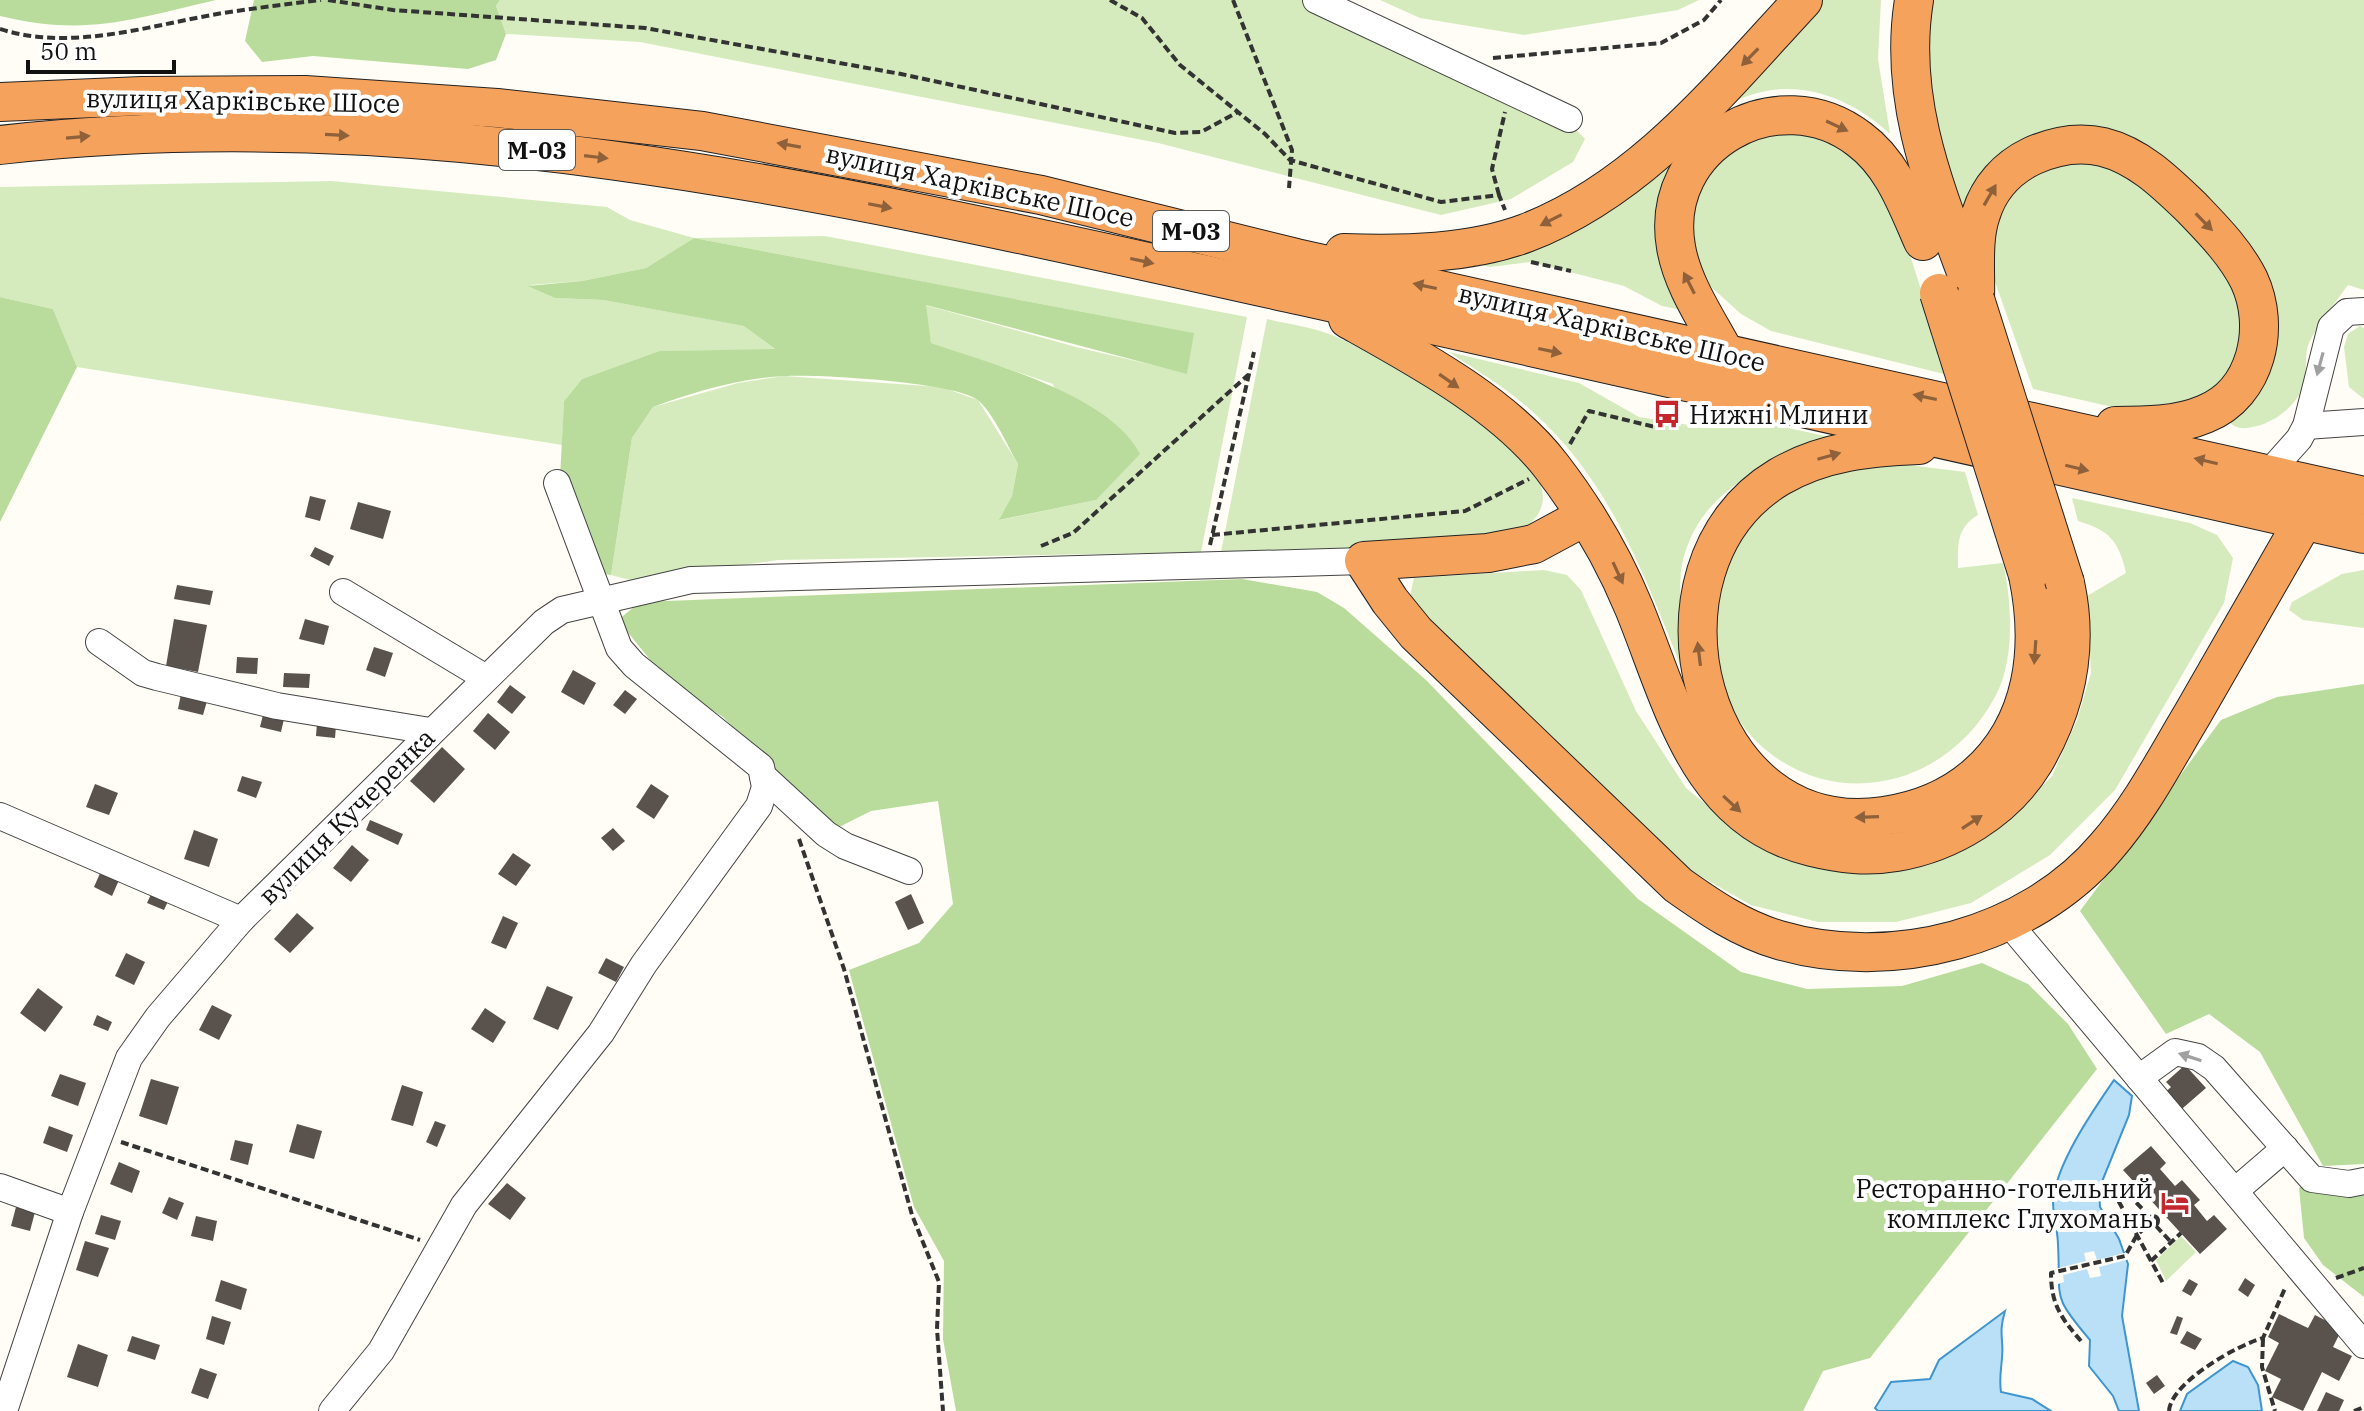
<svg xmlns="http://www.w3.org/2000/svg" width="2364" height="1411" font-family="'IBM Plex Serif',serif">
<rect width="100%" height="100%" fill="#fffdf5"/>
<!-- green -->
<g fill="#d5ebbd">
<polygon points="500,0 1302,0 1562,115 1585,139 1573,162 1511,199 1441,215 1158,143 640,42 506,34 496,6"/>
<polygon points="1380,0 1699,0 1678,10 1524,35 1420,18"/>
<path d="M1809,0H1881L1878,59L1890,134C1841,88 1773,71 1716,113C1702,124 1690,142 1678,155L1697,313L1662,306L1624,286L1531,262L1490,267L1449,258L1528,238Z"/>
<path d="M1926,0H2364V290L2348,285C2334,304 2319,322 2309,343C2304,354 2307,368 2305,380C2301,402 2277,421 2257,426C2245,429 2236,430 2228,421L2270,333L2152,157H1997L1970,187L1957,227L1925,118Z"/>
<polygon points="1769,126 1845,140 1891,195 1948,375 1771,331 1741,314 1709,285 1691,249 1688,219 1708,162"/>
<polygon points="2106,153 2227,262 2248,340 2208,401 2148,415 2033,389 1994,279 1986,232 2029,164"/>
<polygon points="331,181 607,207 630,220 694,238 825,236 1247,317 1201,552 778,560 630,580 611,575 632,438 653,407 738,383 784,376 941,387 978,400 1018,464 1012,496 1000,520 1096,500 1053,384 931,343 925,305 1076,347 1187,373 1193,333 694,238 646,268 582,281 530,285 555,298 603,300 745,326 776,350 659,351 582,379 564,401 562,445 77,367 53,309 0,297 0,187"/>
<path d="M1267,319C1288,324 1312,327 1332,335C1373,353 1605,465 1527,526C1495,551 1273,550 1221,552Z"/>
<polygon points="2360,326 2364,328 2364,399 2349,387 2344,347 2348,334"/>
<path d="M1449,352L1579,383L1639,417L1689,425L1728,415L1834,438C1771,463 1702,485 1683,560C1676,587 1684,647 1685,677C1647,581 1612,483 1534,413C1508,389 1478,371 1449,352Z"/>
<path d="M1876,461L1965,472L1978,515C1956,528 1958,545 1958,568L2003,563C2012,601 2015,659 1996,695C1949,786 1835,815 1758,743C1742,727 1722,698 1718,676C1715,658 1716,639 1716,621C1715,608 1709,585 1714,573C1719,562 1763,502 1772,494C1785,483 1855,467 1876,461Z"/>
<path d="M2072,498L2190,523L2217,535L2233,558L2224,603L2115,790L2050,855L1971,903L1896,922H1818L1751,905L1688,869L1408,605L1414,578L1544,570L1567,575L1581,590L1636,711L1686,788L1743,834L1799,862L2015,814L2052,776L2077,720L2091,673L2087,596L2126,573C2119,541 2109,530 2078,521Z"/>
<polygon points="2364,570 2364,628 2303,620 2289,610 2292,602 2342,574"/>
<polygon points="2181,1236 2196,1252 2166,1281 2156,1260"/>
</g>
<!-- forest -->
<g fill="#b9dc9c">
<path d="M0,0H216C132,19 87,37 0,16Z"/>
<polygon points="254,0 500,0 496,6 506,34 496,60 468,69 313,56 262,62 245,41"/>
<path d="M694,238L1194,333L1187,374L926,305L931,343C992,364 1110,395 1140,454L1096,500L999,520L1012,496L1018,464C1007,445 995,416 979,401C959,382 817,374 785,376C741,378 693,392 653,407L632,438L611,575L594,572L560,478L564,401L582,379L659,351L775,349L744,326L603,300L555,298L528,286L582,281L646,268Z"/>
<polygon points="0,297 53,309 77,367 0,522"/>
<polygon points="1242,579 1317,592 1344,608 1426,680 1638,899 1741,972 1807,989 1902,986 1982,963 2028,984 2068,1024 2097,1069 1870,1358 1823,1371 1803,1411 956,1411 943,1339 944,1261 914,1207 849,970 919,943 953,904 938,801 871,811 833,830 723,717 667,681 618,620 640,602"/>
<polygon points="2364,684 2364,1164 2323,1166 2260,1052 2209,1014 2166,1034 2080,911 2221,720 2277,697"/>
<polygon points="2312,1179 2364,1181 2364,1297 2323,1265 2304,1238 2299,1188"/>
</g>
<!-- water -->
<g fill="#b9e0f7" stroke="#3f96cf" stroke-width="2">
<path d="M2114,1080L2132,1096L2129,1115L2099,1189L2100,1207L2119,1239L2128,1264L2122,1316L2139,1411H2119L2113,1396L2089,1366L2090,1340C2051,1294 2061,1301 2058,1245C2058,1231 2053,1216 2053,1202C2055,1165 2094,1109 2114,1080Z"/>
<path d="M2005,1311C1998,1334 2004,1338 2002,1358C2001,1371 1999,1379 2001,1392L2032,1399L2051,1411H1878L1875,1408L1891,1382L1930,1379L1939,1360Z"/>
<polygon points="2233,1361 2248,1367 2258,1385 2262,1411 2180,1411 2187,1394"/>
</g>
<!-- pier -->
<polygon fill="#fffdf5" points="2094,1251 2097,1260 2128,1252 2130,1259 2099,1267 2101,1276 2090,1278 2087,1269 2063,1275 2064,1282 2058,1284 2055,1269 2086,1261 2084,1253"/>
<!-- building -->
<g fill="#5a524d">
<polygon points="310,496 326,500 320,521 305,517"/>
<polygon points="358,502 391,511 383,539 350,529"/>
<polygon points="315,547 334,556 329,566 310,556"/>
<polygon points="177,585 213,591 210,605 174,599"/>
<polygon points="174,619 207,625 198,672 166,666"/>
<polygon points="305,619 329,626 324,645 299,639"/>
<polygon points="374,647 393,653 385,677 366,670"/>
<polygon points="237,657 258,658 257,674 236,673"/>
<polygon points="573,670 596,683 584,705 561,692"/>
<polygon points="284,673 310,674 309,688 283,687"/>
<polygon points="510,685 526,697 512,714 497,702"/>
<polygon points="625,690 637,699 625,714 613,705"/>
<polygon points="181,694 207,701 203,715 178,709"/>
<polygon points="488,713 510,732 495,750 473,731"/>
<polygon points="263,715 284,719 281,732 260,727"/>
<polygon points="317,723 336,726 335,738 316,736"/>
<polygon points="442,747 465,769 434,803 410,781"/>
<polygon points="242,776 262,782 256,798 237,791"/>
<polygon points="95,784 118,793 109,815 86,807"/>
<polygon points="651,784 669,796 654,819 636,807"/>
<polygon points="370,820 403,834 398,845 366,830"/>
<polygon points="613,828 625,841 613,851 601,838"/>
<polygon points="194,830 218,839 209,867 184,859"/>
<polygon points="352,845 369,860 351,882 333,868"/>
<polygon points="513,853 531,865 516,886 498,874"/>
<polygon points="101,871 119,880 112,896 94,887"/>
<polygon points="152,892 169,899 164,910 147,903"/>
<polygon points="911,894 924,923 908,930 895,902"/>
<polygon points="297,913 314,928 290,953 274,939"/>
<polygon points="503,916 518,923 506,949 491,943"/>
<polygon points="126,953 145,962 134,985 115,976"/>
<polygon points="606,958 624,967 616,982 598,973"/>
<polygon points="547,986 573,997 558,1030 533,1019"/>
<polygon points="38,988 63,1007 45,1032 20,1013"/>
<polygon points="212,1005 232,1015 219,1040 199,1030"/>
<polygon points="485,1008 506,1022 493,1043 471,1029"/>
<polygon points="97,1015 112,1022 108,1031 93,1025"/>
<polygon points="2185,1065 2206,1088 2176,1114 2160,1097 2171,1087 2166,1082"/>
<polygon points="60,1074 86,1083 78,1106 51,1096"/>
<polygon points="151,1079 179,1087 167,1125 139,1116"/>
<polygon points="402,1085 423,1092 413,1126 391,1120"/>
<polygon points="435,1121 446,1125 437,1147 426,1142"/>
<polygon points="297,1124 322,1131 314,1159 289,1152"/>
<polygon points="49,1126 73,1135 67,1152 43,1143"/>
<polygon points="235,1140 253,1144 248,1165 230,1160"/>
<polygon points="2151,1146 2166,1163 2160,1169 2175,1186 2182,1180 2200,1200 2194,1205 2207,1221 2214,1215 2227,1229 2200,1254 2123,1170"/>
<polygon points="119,1162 140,1171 132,1193 110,1184"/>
<polygon points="507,1183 526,1198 510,1220 488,1204"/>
<polygon points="169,1197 184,1203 177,1220 162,1213"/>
<polygon points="16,1207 35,1212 30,1231 11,1226"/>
<polygon points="101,1215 121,1221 115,1240 95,1234"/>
<polygon points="196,1216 217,1221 213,1241 191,1236"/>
<polygon points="85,1241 109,1248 98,1277 76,1270"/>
<polygon points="2245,1278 2255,1285 2248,1297 2238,1290"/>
<polygon points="2189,1279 2198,1284 2191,1296 2182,1291"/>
<polygon points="221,1280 247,1289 241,1310 215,1301"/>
<polygon points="2279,1314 2308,1328 2315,1315 2342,1329 2333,1347 2352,1356 2339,1381 2322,1372 2303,1411 2272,1397 2281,1379 2265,1371 2279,1343 2268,1337"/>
<polygon points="212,1316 231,1322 224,1345 206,1339"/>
<polygon points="2177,1316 2183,1318 2177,1335 2170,1333"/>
<polygon points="2187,1331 2202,1339 2195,1350 2180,1343"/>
<polygon points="132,1336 160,1345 155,1360 127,1351"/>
<polygon points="78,1344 108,1355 98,1387 67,1377"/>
<polygon points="200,1368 217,1374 208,1399 191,1393"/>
<polygon points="2157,1375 2165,1386 2154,1394 2146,1383"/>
<polygon points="2326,1392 2344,1400 2339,1411 2317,1411"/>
</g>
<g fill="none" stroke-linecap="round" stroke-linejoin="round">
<defs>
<g id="minor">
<polyline points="1316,0 1569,119"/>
<polyline points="2306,426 2364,422"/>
<polyline points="2266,476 2299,439 2306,426 2331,327 2347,312 2364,311"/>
<polyline points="343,592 486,678"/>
<polyline points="99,642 143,673 157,677 277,706 430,731"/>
<polyline points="763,776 826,834 845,846 909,871"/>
<polyline points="0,816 241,920"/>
<polyline points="2006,920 2364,1345"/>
<polyline points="2139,1078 2175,1052 2198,1057 2214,1068 2312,1179 2349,1184 2364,1181"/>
<polyline points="0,1187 70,1212"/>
<polyline points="2235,1191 2285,1148"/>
<polyline points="4,1411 70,1212 129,1058 158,1017 241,920 544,622 562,610 691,580 1364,561"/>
<polyline points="332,1411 381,1351 464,1205 601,1033 644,964 759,806 765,787 761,767 634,665 619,648 557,483"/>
</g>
<g id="highway">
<path d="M1914,0C1898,99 1934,186 1968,277"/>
<polyline points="0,102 142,96 305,95 497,108 702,131 1041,195 1296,258 2364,496"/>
<path d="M0,145C440,95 875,202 1302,296C1656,375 2010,453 2364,534"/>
<path d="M1344,253C1403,255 1470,254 1526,233C1641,189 1721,88 1803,0"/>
<path d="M1975,299C1976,271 1972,240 1981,214C1989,188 2007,168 2032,156C2054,146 2078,141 2103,147C2139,156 2166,183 2192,208C2213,230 2235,252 2249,280C2271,327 2257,393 2205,414C2177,426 2144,426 2115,426"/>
<path d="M1348,319C1416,357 1504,404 1552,467C1585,510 1613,557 1634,608C1673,703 1697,820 1812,847C1841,854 1867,857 1896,852C1950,843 2005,810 2034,762C2067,706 2079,647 2065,583"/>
<path d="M1724,352C1707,320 1682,284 1676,247C1658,144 1778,77 1859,139C1893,164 1907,205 1923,241"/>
<path d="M1919,445C1870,447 1823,451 1779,477C1629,567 1699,844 1884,816C1918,811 1951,798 1977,775C2035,724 2043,647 2028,575"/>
<path d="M1586,516L1534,544L1488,553L1364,561L1390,601L1416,633L1678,885C1709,907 1741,929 1779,940C1891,973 2029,938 2106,847C2141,807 2165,760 2192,715C2229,650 2267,585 2304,520"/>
</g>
</defs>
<!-- minor casing -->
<use href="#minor" stroke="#444" stroke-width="28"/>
<!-- highway casing -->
<use href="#highway" stroke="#222" stroke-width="40"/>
<!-- path -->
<g stroke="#333" stroke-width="4" stroke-dasharray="8 4" stroke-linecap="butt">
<polyline points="328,0 393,10 645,28 901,74 1175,133 1201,132 1238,112"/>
<polyline points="1110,0 1142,18 1180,65 1265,134 1290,160 1441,202 1499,195 1505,210"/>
<polyline points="1233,0 1292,150 1289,188"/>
<path d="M0,29C73,52 150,25 223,13C256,8 288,4 321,0"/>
<polyline points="1493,58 1661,43 1704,20 1721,0"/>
<polyline points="1499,195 1492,169 1505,112"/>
<polyline points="1531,262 1571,271"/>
<polyline points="1570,444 1589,411 1659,428"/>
<polyline points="1212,535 1465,511 1529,479"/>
<polyline points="1210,545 1254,352"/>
<polyline points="1041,546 1073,533 1248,375"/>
<polyline points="799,839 844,969 912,1215 939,1282 937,1329 943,1411"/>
<polyline points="121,1142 420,1240"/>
<polyline points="2138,1186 2119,1202 2163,1283"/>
<polyline points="2128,1194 2150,1217"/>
<circle cx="2153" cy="1221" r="5"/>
<polyline points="2156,1226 2171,1242"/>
<polyline points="2151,1261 2181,1233"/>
<polyline points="2336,1278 2364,1268"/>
<polyline points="2263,1339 2262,1367 2275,1411"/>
<path d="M2081,1341C2061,1318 2051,1304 2051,1273L2125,1256L2137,1235L2149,1224"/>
<path d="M2169,1411C2171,1382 2238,1345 2263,1338L2286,1286"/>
<polyline points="2354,1411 2364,1407"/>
</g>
<!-- minor -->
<use href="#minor" stroke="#fff" stroke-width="26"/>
<!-- highway -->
<use href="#highway" stroke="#f5a25d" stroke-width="38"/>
<defs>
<g id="highway-bridge">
<polyline points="1939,293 2028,575"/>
<polyline points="1975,299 2065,583"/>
</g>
</defs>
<!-- highway-bridge casing -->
<use href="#highway-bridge" stroke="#222" stroke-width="40" stroke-linecap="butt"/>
<!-- highway-bridge -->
<use href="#highway-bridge" stroke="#f5a25d" stroke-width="38"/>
</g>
<!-- one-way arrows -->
<defs><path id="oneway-solid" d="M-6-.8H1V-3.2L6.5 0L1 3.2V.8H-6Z" transform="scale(2)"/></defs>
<g fill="#8e613b">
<use href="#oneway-solid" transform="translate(1750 57) rotate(134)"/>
<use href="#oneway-solid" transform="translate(1837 126) rotate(25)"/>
<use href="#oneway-solid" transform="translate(337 135) rotate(3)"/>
<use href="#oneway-solid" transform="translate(78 137) rotate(-5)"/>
<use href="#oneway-solid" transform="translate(789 145) rotate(-170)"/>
<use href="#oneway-solid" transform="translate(596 157) rotate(7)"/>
<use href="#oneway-solid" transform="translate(1990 195) rotate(-60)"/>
<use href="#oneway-solid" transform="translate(880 206) rotate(11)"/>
<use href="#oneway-solid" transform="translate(1551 220) rotate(153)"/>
<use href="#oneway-solid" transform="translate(2204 222) rotate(46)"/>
<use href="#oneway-solid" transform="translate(1142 261) rotate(12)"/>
<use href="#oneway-solid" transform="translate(1689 283) rotate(-117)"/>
<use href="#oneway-solid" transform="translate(1425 286) rotate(-168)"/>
<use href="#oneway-solid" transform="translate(1550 351) rotate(12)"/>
<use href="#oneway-solid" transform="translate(1449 381) rotate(35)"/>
<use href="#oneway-solid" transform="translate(1925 397) rotate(-168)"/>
<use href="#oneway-solid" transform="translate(1829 456) rotate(-16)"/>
<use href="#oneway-solid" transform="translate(2206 461) rotate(-167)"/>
<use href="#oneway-solid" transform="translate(2077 468) rotate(13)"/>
<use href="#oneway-solid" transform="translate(1618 573) rotate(65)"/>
<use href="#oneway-solid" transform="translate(2035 652) rotate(94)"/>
<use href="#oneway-solid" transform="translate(1699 654) rotate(-97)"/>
<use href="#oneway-solid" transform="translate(1732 804) rotate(43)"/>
<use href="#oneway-solid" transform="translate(1867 817) rotate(178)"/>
<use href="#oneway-solid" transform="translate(1972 822) rotate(-33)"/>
</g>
<g fill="#a0a0a0">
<use href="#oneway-solid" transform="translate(2320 364) rotate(105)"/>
<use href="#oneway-solid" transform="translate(2190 1057) rotate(-162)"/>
</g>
<!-- icons -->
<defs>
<symbol id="bus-bare" viewBox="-9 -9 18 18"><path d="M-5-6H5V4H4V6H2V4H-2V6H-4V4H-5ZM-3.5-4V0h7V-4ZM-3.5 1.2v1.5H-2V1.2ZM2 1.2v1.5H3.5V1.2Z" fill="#c4262e" stroke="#fff" stroke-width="2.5" paint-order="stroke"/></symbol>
<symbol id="hotel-bare" viewBox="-9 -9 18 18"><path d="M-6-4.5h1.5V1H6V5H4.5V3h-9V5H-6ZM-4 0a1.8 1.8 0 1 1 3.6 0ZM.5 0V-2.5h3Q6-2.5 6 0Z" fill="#c4262e" stroke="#fff" stroke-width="2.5" paint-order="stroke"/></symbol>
</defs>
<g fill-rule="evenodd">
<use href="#bus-bare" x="1647" y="394" width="40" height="40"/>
<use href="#hotel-bare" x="2155" y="1183" width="40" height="40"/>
</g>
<g text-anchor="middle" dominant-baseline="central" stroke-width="8" stroke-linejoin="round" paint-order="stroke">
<!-- shield labels -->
<g fill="#fff" stroke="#585858" stroke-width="2">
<rect x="499" y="130" width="76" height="40" rx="6"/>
<rect x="1153" y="211" width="76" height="40" rx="6"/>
</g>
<g font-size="24" font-weight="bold" fill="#111">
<text x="537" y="150">М-03</text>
<text x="1191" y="231">М-03</text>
</g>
<!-- street labels -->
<g font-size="26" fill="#111" stroke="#fff">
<text transform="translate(243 100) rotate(1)">вулиця Харківське Шосе</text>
<text transform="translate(980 185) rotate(12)">вулиця Харківське Шосе</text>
<text transform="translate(1612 327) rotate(13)">вулиця Харківське Шосе</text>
<text transform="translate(346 816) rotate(-45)">вулиця Кучеренка</text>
</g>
<!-- poi labels -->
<g font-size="26" fill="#111" stroke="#fff" text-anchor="start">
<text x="1689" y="414">Нижні Млини</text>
<text x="2153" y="1188" text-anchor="end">Ресторанно-готельний<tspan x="2153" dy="30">комплекс Глухомань</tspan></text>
</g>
</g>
<!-- scale -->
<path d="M28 60v12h146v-12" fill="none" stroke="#111111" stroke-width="4"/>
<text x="40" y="60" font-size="24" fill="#111111" stroke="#ffffff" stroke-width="6" paint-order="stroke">50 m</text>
</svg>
